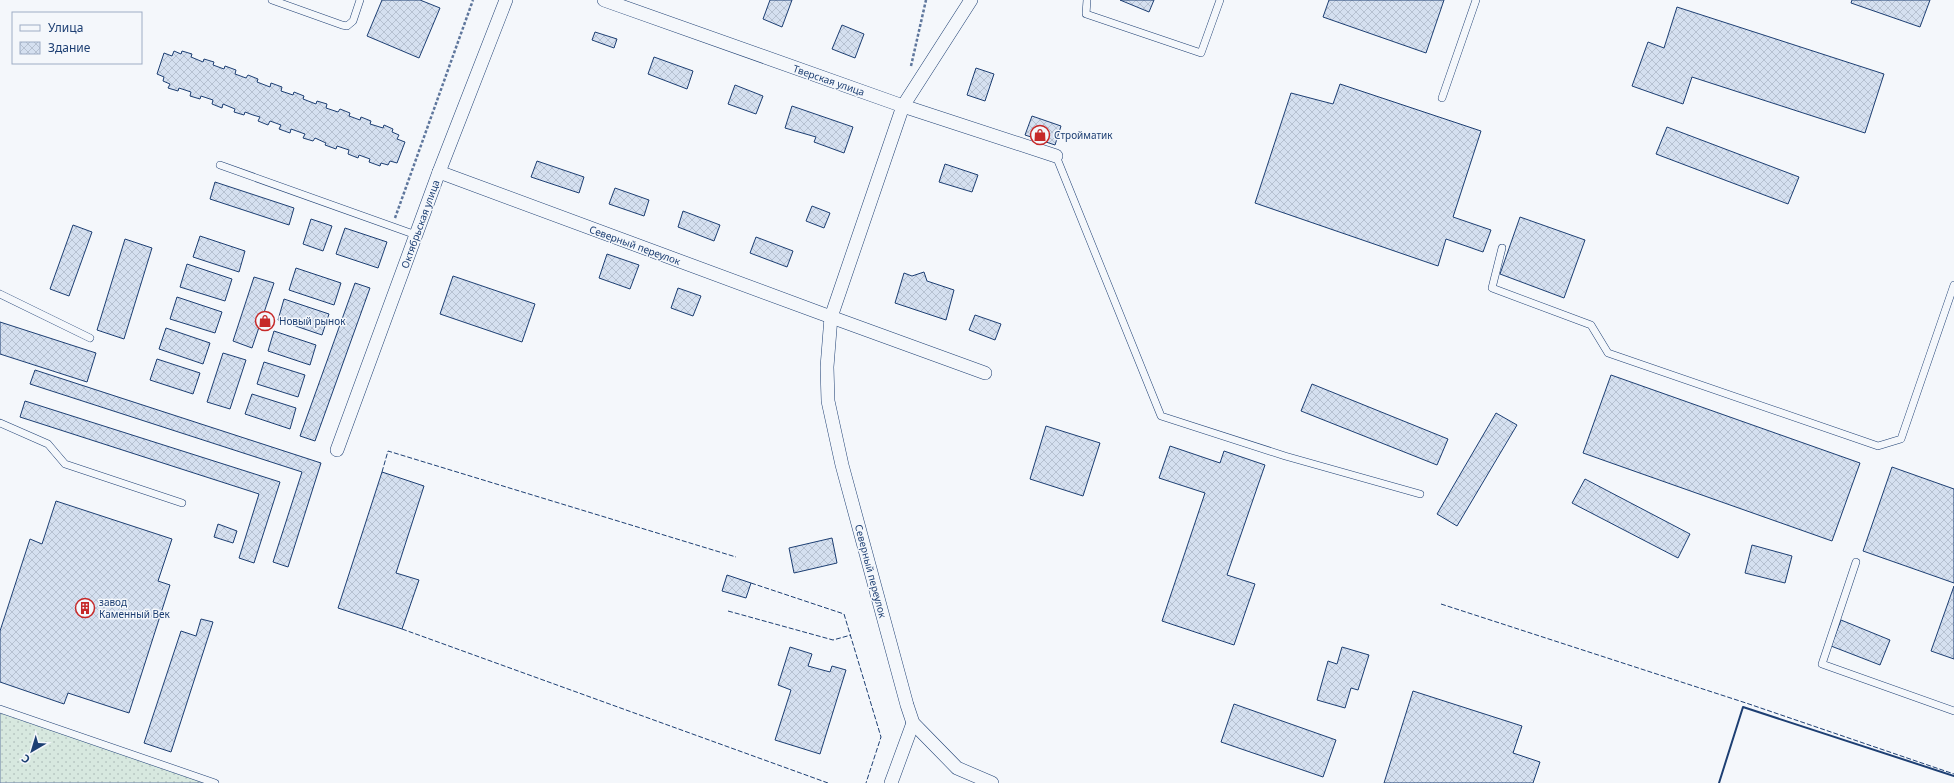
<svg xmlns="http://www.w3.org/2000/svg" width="1954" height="783" font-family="'Noto Sans',sans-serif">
<defs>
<pattern id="garden-dots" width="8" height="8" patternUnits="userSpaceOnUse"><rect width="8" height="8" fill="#d7e8df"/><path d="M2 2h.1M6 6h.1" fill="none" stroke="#b8c8c3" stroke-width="1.8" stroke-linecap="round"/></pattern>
<pattern id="building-cross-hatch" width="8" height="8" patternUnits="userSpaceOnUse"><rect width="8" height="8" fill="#d5e0f0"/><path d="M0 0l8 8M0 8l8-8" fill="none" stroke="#b6c1d1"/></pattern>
</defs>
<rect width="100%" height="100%" fill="#f4f7fb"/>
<!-- garden -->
<polygon fill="url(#garden-dots)" stroke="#687fa3" points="0,710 217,783 0,783"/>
<!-- building -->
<g fill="url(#building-cross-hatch)" stroke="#1d3f73">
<polygon points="382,0 420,0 440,8 419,58 367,36"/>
<polygon points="770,0 792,0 782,27 763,19"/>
<polygon points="1120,0 1154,0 1149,12"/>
<polygon points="1329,0 1444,0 1426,53 1323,17"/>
<polygon points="1852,0 1930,0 1920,27 1851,3"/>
<polygon points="1677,7 1884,74 1865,133 1692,77 1683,104 1632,86 1648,42 1664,48"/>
<polygon points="842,25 864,34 855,58 832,49"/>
<polygon points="595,32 617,39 614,48 592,40"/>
<polygon points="174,51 181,54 182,51 192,54 191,57 203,62 204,59 214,62 213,65 224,69 225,66 236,70 235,74 246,78 248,75 258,79 257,82 270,87 271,83 282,87 281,91 293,95 294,92 304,96 303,99 316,104 317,101 327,104 326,108 338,112 340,109 350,113 349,116 360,120 361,117 371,121 370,124 383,128 384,125 393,129 392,132 399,135 397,139 405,142 397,163 390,161 388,165 381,163 380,166 369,162 370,159 359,155 358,158 348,154 349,150 337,146 336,149 325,145 326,143 315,138 313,141 303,138 305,134 291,129 290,133 279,129 281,125 270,121 268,125 258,121 260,117 253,115 245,112 244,115 234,112 235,109 223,104 222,108 212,104 213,100 201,96 200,99 190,96 191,92 179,88 178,91 168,88 170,84 163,81 164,77 157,74 164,53 172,56"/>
<polygon points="654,57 693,71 687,89 648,74"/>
<polygon points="976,68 994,74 985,101 967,95"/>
<polygon points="1340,84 1481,131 1453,217 1491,230 1483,252 1446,239 1438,266 1255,203 1291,93 1333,104"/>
<polygon points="735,85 763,96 756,114 728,104"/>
<polygon points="792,106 853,127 844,153 814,142 816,137 785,128"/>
<polygon points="1032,116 1061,126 1055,145 1025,135"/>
<polygon points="1667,127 1799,177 1788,204 1656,154"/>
<polygon points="537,161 584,177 579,193 531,177"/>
<polygon points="945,164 978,175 972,192 939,182"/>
<polygon points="215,182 294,208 289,225 210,199"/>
<polygon points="615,188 649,200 644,216 609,204"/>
<polygon points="812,206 830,213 824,228 806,221"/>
<polygon points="683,211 720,225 714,241 678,227"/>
<polygon points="1520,217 1585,240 1564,298 1500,274"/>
<polygon points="311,219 332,226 323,251 303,244"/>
<polygon points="73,225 92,232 69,296 50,289"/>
<polygon points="345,228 387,242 378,268 336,254"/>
<polygon points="200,236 245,251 239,272 193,257"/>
<polygon points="756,237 793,251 787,267 750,253"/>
<polygon points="125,239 152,248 124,339 97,330"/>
<polygon points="607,254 639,265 630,289 599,278"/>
<polygon points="187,264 232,279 225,301 180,287"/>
<polygon points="296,268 341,283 334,305 289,290"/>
<polygon points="924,272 927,281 954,290 946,320 895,303 904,273 912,276"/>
<polygon points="453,276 535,304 522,342 440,314"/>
<polygon points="254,277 274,283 252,348 233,341"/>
<polygon points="355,283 370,288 315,441 300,436"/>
<polygon points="678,288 701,296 693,316 671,308"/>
<polygon points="177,297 222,312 215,333 170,319"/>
<polygon points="284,299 329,314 322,335 278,320"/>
<polygon points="975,315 1001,324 995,340 969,330"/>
<polygon points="0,322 96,353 87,382 0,354"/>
<polygon points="166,328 210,343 203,364 159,349"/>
<polygon points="274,331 316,345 310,365 268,351"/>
<polygon points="223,353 246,360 230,409 207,402"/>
<polygon points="157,359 200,373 193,394 150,380"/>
<polygon points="264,362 305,375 298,397 257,384"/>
<polygon points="35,370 321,463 288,567 273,562 302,472 30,384"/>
<polygon points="1611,375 1860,463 1832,541 1583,453"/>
<polygon points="1312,384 1448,439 1437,465 1301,411"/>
<polygon points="252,394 296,408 290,429 245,414"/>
<polygon points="25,401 280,482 254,563 239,558 259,494 20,417"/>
<polygon points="1496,413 1517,425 1457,526 1437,514"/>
<polygon points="1046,426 1100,443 1083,496 1030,479"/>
<polygon points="1170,446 1220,463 1224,451 1265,465 1227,575 1255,584 1234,645 1162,621 1205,493 1159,478"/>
<polygon points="1892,467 1954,489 1954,583 1863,551"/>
<polygon points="382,472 424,486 396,573 419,580 402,629 338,608"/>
<polygon points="1585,479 1690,534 1678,558 1572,503"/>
<polygon points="56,501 172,539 158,581 170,585 129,713 68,693 64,704 0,682 0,631 30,539 42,544"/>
<polygon points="218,524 237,531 233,543 214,537"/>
<polygon points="832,538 837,563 794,573 789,548"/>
<polygon points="1752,545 1792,556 1785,583 1745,573"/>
<polygon points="727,575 751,583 746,598 722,591"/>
<polygon points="1954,586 1954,659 1931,651"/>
<polygon points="201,619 213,622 171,752 144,743 181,631 196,636"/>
<polygon points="1841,620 1890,640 1880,665 1831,646"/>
<polygon points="790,647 812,654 808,666 830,672 832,666 846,670 820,754 775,740 791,690 778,685"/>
<polygon points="1342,647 1369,655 1358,690 1351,688 1345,708 1317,700 1328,661 1337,664"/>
<polygon points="1413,691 1522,726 1513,753 1540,762 1533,783 1384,783"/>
<polygon points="1234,704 1336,740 1323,777 1221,742"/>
</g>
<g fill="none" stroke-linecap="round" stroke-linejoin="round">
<defs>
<g id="service">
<polyline points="272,0 342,25 347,26 353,21 360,0"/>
<polyline points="1087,0 1086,14 1201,53 1220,0"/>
<polyline points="1442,98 1476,0"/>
<polyline points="1056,156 1161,416 1285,456 1420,494"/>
<polyline points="220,165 416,235"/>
<polyline points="1502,248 1492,288 1591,325 1608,353 1878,446 1901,439 1954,285"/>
<polyline points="0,294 90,338"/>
<polyline points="0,423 48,444 65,464 182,503"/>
<polyline points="1856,562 1822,664 1954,711"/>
<polyline points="0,709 215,783"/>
</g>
<g id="minor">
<polyline points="604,0 903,106 1056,156"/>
<polyline points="971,0 903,106 831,317 827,367 828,401 842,465 907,705 913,723 957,768 992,783"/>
<polyline points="439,172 831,317 985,373"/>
<polyline points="337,450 439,172 506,0"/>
<polyline points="891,783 913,723"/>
</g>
</defs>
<!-- service casing -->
<use href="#service" stroke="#1d3f73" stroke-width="8"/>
<!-- minor casing -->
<use href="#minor" stroke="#1d3f73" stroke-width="14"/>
<!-- path -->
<g stroke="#5e769c" stroke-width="2.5" stroke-dasharray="3 2" stroke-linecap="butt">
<polyline points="911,66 926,0"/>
<polyline points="395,218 473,0"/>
</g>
<!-- service -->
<use href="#service" stroke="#f4f7fb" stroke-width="7"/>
<!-- minor -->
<use href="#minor" stroke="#f4f7fb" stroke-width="13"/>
<!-- fence -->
<g stroke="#1d3f73" stroke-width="1" stroke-dasharray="5 2" stroke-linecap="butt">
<polyline points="382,472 388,451 736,557"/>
<polyline points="751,583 844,614 881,737 866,783"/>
<polyline points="1441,604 1746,703 1954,774"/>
<polyline points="728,611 833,640 851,635"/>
<polyline points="402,629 828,783"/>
</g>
<!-- wall -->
<polyline stroke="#1d3f73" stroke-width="2" points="1719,783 1743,707 1954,776"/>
</g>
<!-- icons -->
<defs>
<symbol id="shop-ring" viewBox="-11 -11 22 22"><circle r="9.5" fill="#f4f7fb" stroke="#c62828" stroke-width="1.5"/><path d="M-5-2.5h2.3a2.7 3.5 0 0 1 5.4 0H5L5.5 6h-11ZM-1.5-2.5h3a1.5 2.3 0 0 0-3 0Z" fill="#c62828"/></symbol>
<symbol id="building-ring" viewBox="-11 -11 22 22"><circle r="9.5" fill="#f4f7fb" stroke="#c62828" stroke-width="1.5"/><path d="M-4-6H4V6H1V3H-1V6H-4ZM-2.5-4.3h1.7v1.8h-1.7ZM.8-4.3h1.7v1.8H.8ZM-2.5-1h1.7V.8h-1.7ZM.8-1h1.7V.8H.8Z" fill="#c62828"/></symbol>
</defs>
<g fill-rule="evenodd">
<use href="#shop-ring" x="1029" y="124" width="22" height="22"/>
<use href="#shop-ring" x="254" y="310" width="22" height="22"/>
<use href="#building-ring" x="74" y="597" width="22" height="22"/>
</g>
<g text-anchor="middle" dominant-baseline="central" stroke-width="3" stroke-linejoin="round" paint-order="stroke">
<!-- street labels -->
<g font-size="10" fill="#1d3f73" stroke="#f4f7fb">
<text transform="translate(829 80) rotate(19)">Тверская улица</text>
<text transform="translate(420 224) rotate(-70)">Октябрьская улица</text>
<text transform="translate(635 245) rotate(20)">Северный переулок</text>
<text transform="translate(871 571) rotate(75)">Северный переулок</text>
</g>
<!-- poi labels -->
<g font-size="10" fill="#1d3f73" stroke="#f4f7fb" text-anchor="start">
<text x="1054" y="135">Стройматик</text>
<text x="279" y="321">Новый рынок</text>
<text x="99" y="602">завод<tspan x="99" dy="12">Каменный Век</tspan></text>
</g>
</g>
<!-- legend -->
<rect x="12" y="12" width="130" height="52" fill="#f4f7fb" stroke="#9eadc5"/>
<rect x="20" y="25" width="20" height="6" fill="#f4f7fb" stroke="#9eadc5"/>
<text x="48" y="32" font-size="12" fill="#1d3f73">Улица</text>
<rect x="20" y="42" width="20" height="12" fill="url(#building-cross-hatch)" stroke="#9eadc5"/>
<text x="48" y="52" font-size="12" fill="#1d3f73">Здание</text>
<!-- north arrow -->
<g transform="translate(32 751) rotate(218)" stroke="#f4f7fb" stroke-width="3" paint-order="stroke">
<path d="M0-3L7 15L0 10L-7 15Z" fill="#1d3f73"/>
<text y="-6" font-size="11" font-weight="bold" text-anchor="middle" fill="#1d3f73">С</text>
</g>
</svg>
